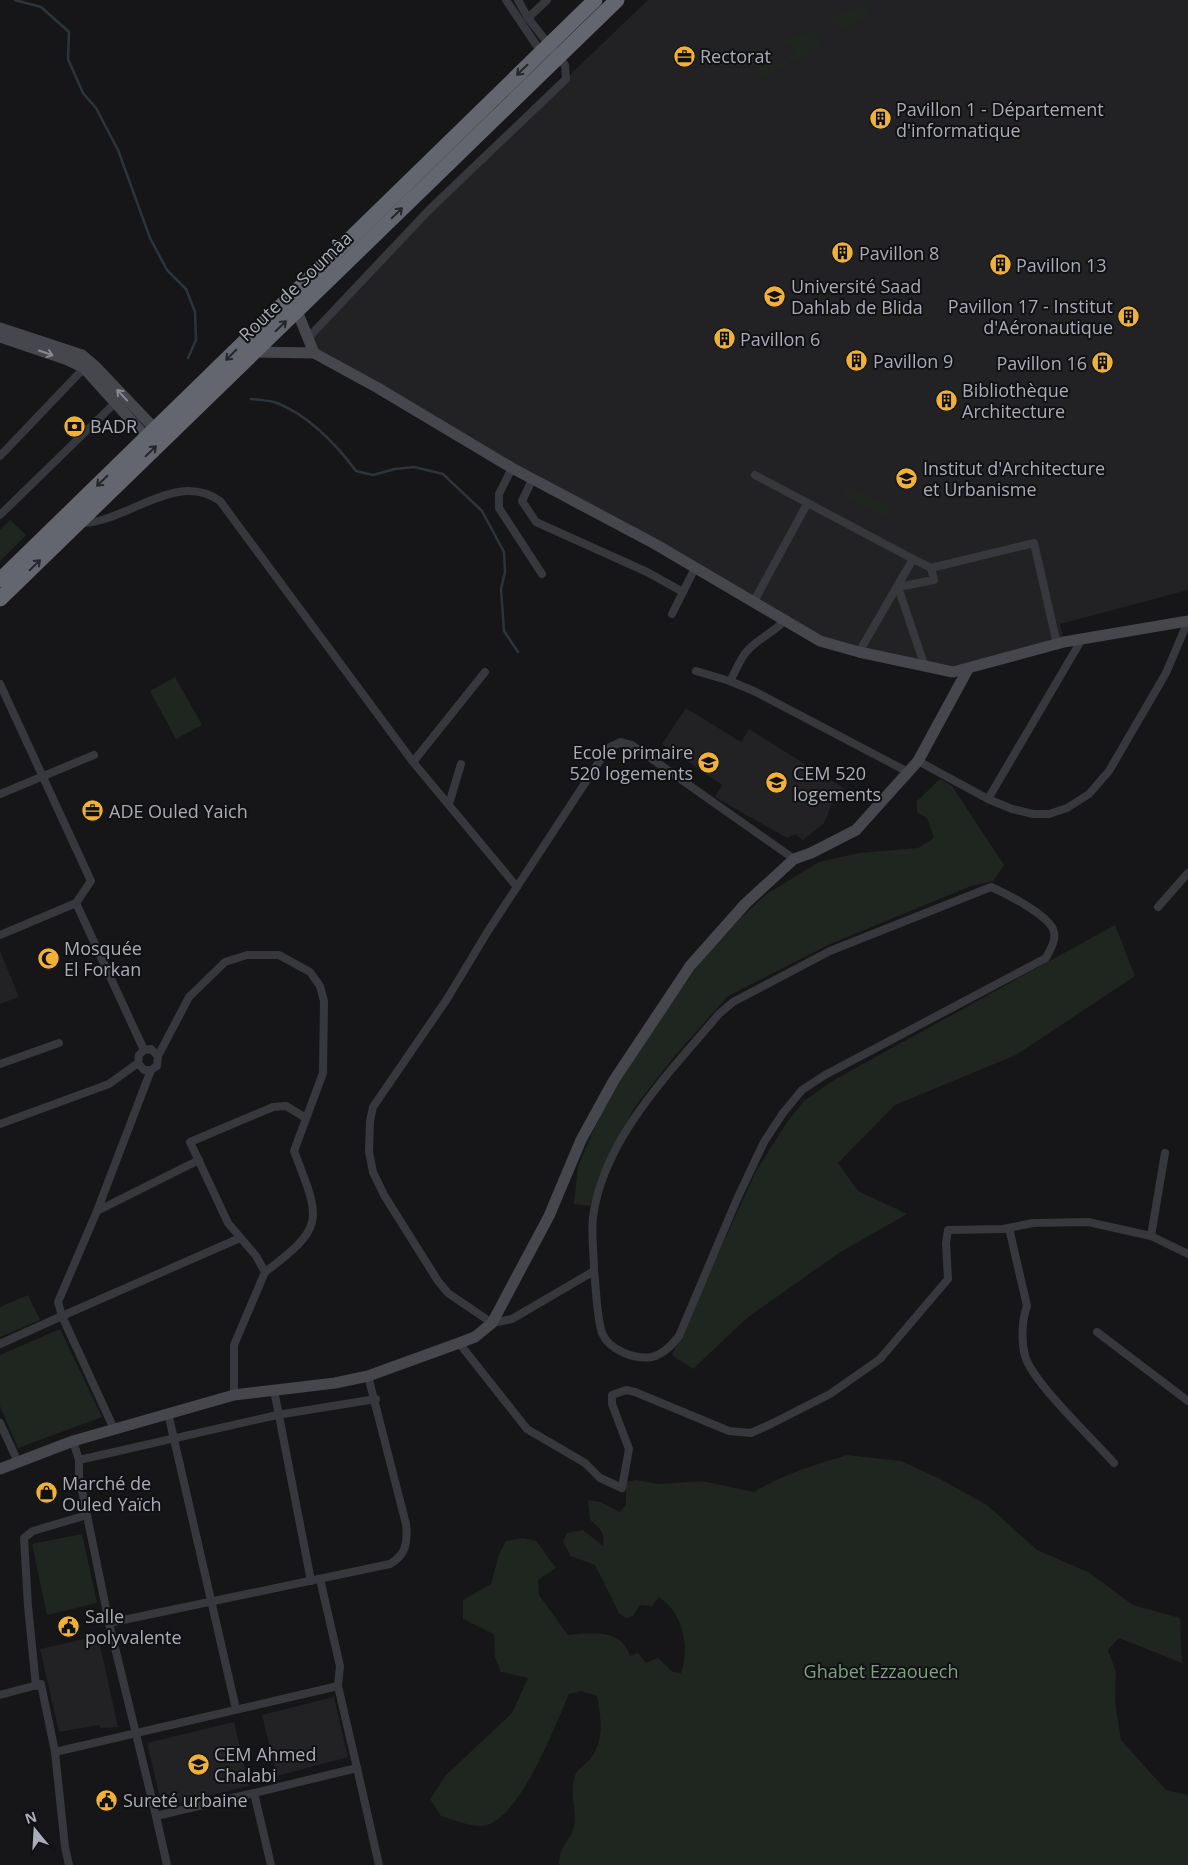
<svg xmlns="http://www.w3.org/2000/svg" width="1188" height="1865" font-family="'Open Sans',sans-serif">
<rect width="100%" height="100%" fill="#161618"/>
<!-- built -->
<g fill="#222225">
<polygon points="648,0 1188,0 1188,590 1060,624 1064,642 968,669 820,641 314,353 308,338 429,210"/>
<polygon points="686,708 741,742 749,729 845,789 839,799 834,799 824,823 803,840 795,834 787,838 715,797 722,785 662,744"/>
<polygon points="0,951 19,997 0,1004"/>
<polygon points="98,1636 118,1727 100,1728 99,1725 59,1732 40,1649"/>
<polygon points="334,1697 348,1757 277,1776 262,1715"/>
<polygon points="234,1722 249,1786 162,1807 147,1743"/>
</g>
<!-- green -->
<g fill="#1e261f">
<polygon points="866,5 869,16 847,29 825,17"/>
<polygon points="816,31 820,46 759,80 754,62 756,61 759,67 789,60 788,53 795,52 793,44 786,46 784,38"/>
<polygon points="847,487 891,509 887,517 843,495"/>
<polygon points="10,520 26,535 0,561 0,530"/>
<polygon points="175,677 202,725 176,739 150,691"/>
<polygon points="940,779 952,786 1004,865 993,881 971,886 830,944 728,996 678,1052 634,1108 598,1179 590,1206 574,1204 578,1166 602,1111 630,1061 704,957 738,920 768,893 819,862 859,853 918,848 934,838 927,818 917,812 917,801"/>
<polygon points="1115,925 1135,976 1016,1055 895,1105 838,1163 858,1191 907,1214 839,1253 748,1317 693,1369 672,1355 756,1171 787,1122 804,1101 834,1080"/>
<polygon points="28,1295 40,1320 0,1337 0,1307"/>
<polygon points="60,1329 102,1417 18,1448 0,1406 0,1355"/>
<path d="M847,1455L901,1461L940,1479L987,1505L1037,1550L1088,1572L1133,1605L1180,1618L1182,1663L1119,1638L1108,1650L1116,1672L1115,1702L1121,1740L1166,1790L1188,1795V1865H559C560,1845 567,1845 573,1830C579,1812 568,1795 575,1776C577,1769 585,1765 590,1759C605,1740 601,1718 597,1696L581,1691L569,1694C556,1724 518,1824 482,1826C472,1827 451,1819 441,1816L430,1799L446,1775L512,1713L528,1678L501,1672L495,1657L494,1634L463,1619V1600L491,1584L499,1554L506,1541L523,1538L536,1541L556,1568L538,1580L539,1595L568,1635C591,1633 621,1628 630,1656L638,1653L646,1663L658,1658L673,1672L681,1673C690,1647 683,1613 659,1597L652,1606L640,1605L633,1616L626,1618L619,1613L595,1565L571,1556L563,1542L567,1533L583,1530L603,1546C605,1532 600,1528 590,1520L588,1500L600,1502L620,1512L626,1505V1482L635,1480L659,1484L702,1481L754,1492C783,1474 815,1465 847,1455Z"/>
<polygon points="82,1534 97,1603 47,1615 32,1544"/>
</g>
<g fill="none" stroke-linecap="round" stroke-linejoin="round">
<!-- stream -->
<g stroke="#2c353c" stroke-width="2.5">
<polyline points="15,0 41,7 69,32 68,59 83,93 96,108 118,150 150,238 167,270 186,289 195,312 196,340 188,358"/>
<path d="M251,399C259,400 270,400 277,403C309,416 336,444 356,471L373,475L395,469L414,467L443,474L482,511L504,552L505,572L501,589L504,631L518,652"/>
</g>
<!-- street -->
<g stroke="#37383d" stroke-width="8">
<polyline points="506,0 541,52"/>
<polyline points="528,18 547,0"/>
<polyline points="308,338 429,210 566,79 565,65 528,18 518,0"/>
<polyline points="0,456 87,365"/>
<polyline points="512,468 499,494 499,508 542,574"/>
<polyline points="755,475 913,559"/>
<polyline points="533,478 522,501 536,522 647,572 683,592"/>
<polyline points="0,515 116,402"/>
<path d="M80,523C126,524 175,469 220,501L413,762L517,887"/>
<polyline points="753,603 807,504"/>
<polyline points="672,614 695,568"/>
<polyline points="859,652 913,559 931,568 1034,543 1057,644"/>
<polyline points="924,664 898,587 934,580 931,568"/>
<polyline points="696,671 730,681 756,692 908,772"/>
<path d="M730,681C736,671 740,658 748,650C759,638 773,633 784,621"/>
<polyline points="0,684 91,881 76,903 0,935"/>
<polyline points="918,761 988,799 1012,809 1033,814 1049,814 1067,808 1089,794 1109,771 1166,673 1188,621"/>
<polyline points="413,762 485,672"/>
<polyline points="0,794 94,755"/>
<polyline points="988,799 1082,639"/>
<polyline points="449,804 461,764"/>
<polyline points="76,903 144,1050"/>
<polyline points="1158,907 1188,873"/>
<path d="M158,1056L189,997L225,962L247,955H279L310,972L320,986L324,1001L323,1073L294,1151C320,1219 327,1226 265,1272"/>
<polyline points="0,1064 59,1043"/>
<polyline points="0,1124 109,1084 138,1063 139,1055 144,1050 151,1049 158,1056 157,1066 151,1070 144,1070 138,1063"/>
<polyline points="97,1211 199,1160"/>
<path d="M1009,1228L1027,1306C1022,1319 1021,1341 1025,1356C1033,1383 1093,1439 1114,1463"/>
<polyline points="1151,1236 1165,1153"/>
<path d="M594,1271C594,1254 591,1234 593,1217C603,1139 670,1072 719,1014L733,1002L830,951L991,887C1005,893 1051,916 1054,932C1056,941 1050,950 1046,958L825,1075L802,1090L783,1113L764,1142L737,1199L679,1336C672,1345 664,1354 652,1357C635,1360 609,1350 602,1333C597,1319 596,1287 594,1271L512,1319L492,1323L448,1293L438,1281L384,1195L373,1172L369,1152L370,1121L373,1107L447,999L488,931L608,748L621,742L632,745L794,859"/>
<polyline points="1097,1332 1188,1401"/>
<polyline points="459,1343 527,1429 585,1463 600,1478 622,1488 629,1449 612,1404 612,1395 626,1390 635,1392 729,1431 751,1433 771,1424 830,1394 880,1359 948,1279 946,1243 948,1230 1003,1229 1033,1223 1088,1222 1151,1236 1188,1254"/>
<polyline points="0,1344 62,1316 58,1302 97,1211 151,1070"/>
<polyline points="274,1390 311,1581"/>
<polyline points="234,1395 234,1345 265,1272 256,1256 228,1223 190,1142 273,1107 286,1106 306,1118"/>
<polyline points="168,1413 236,1709"/>
<polyline points="0,1423 18,1462"/>
<polyline points="114,1429 62,1316 240,1238"/>
<polyline points="73,1441 79,1460"/>
<polyline points="320,1579 340,1666 338,1686 357,1768"/>
<path d="M109,1623L390,1564C406,1555 408,1542 406,1524L368,1376"/>
<polyline points="36,1686 28,1606 24,1538 33,1531 87,1515"/>
<polyline points="0,1695 41,1684 55,1752 65,1847 69,1865"/>
<polyline points="55,1752 338,1686"/>
<polyline points="254,1793 357,1768 379,1865"/>
<polyline points="156,1816 167,1865"/>
<polyline points="271,1865 254,1793 156,1816 109,1623 79,1476 79,1460 277,1415 376,1399"/>
</g>
<!-- secondary -->
<g stroke="#45474d" stroke-width="11">
<polyline points="297,311 314,353"/>
<polyline points="0,328 82,355 96,367 156,430"/>
<polyline points="0,337 68,360 84,368 147,438"/>
<polyline points="253,352 314,353 378,388 512,468 655,544 820,641 859,652 953,672 1064,642 1188,621"/>
<polyline points="0,1469 73,1441 234,1395 335,1383 368,1376 459,1343 475,1337 492,1323 549,1216 581,1140 614,1080 690,966 745,904 794,859 811,853 856,830 918,761 968,669"/>
</g>
<!-- highway -->
<g stroke="#63666e" stroke-width="15">
<polyline points="0,580 595,0"/>
<polyline points="0,599 617,0"/>
</g>
</g>
<!-- one-way arrows -->
<defs><path id="oneway-shaft" d="M-6 0H5M1.5-3L5.5 0L1.5 3" fill="none" stroke-width="1.6" stroke-linecap="round" stroke-linejoin="round" transform="scale(1.25)"/></defs>
<g stroke="#26262a">
<use href="#oneway-shaft" transform="translate(522 70) rotate(136)"/>
<use href="#oneway-shaft" transform="translate(397 213) rotate(-44)"/>
<use href="#oneway-shaft" transform="translate(281 326) rotate(-44)"/>
<use href="#oneway-shaft" transform="translate(231 355) rotate(135)"/>
<use href="#oneway-shaft" transform="translate(151 451) rotate(-44)"/>
<use href="#oneway-shaft" transform="translate(102 481) rotate(136)"/>
<use href="#oneway-shaft" transform="translate(35 565) rotate(-44)"/>
</g>
<g stroke="#858993">
<use href="#oneway-shaft" transform="translate(46 353) rotate(19)"/>
<use href="#oneway-shaft" transform="translate(122 395) rotate(-133)"/>
</g>
<!-- icons -->
<defs>
<symbol id="office-disc" viewBox="-11 -11 22 22"><circle r="9.5" fill="#f2b134" stroke="#111113"/><path d="M-6-3h4V-5.5h4V-3h4V5H-6ZM-1-4.5V-3h2v-1.5ZM-6 0V1H6V0Z" fill="#111"/></symbol>
<symbol id="building-disc" viewBox="-11 -11 22 22"><circle r="9.5" fill="#f2b134" stroke="#111113"/><path d="M-4-6H4V6H1V3H-1V6H-4ZM-2.5-4.3h1.7v1.8h-1.7ZM.8-4.3h1.7v1.8H.8ZM-2.5-1h1.7V.8h-1.7ZM.8-1h1.7V.8H.8Z" fill="#111"/></symbol>
<symbol id="university-disc" viewBox="-11 -11 22 22"><circle r="9.5" fill="#f2b134" stroke="#111113"/><path d="M0-5L7-2L0 1L-7-2ZM-4 1L0 2.5L4 1V4Q0 6-4 4Z" fill="#111"/></symbol>
<symbol id="bank-disc" viewBox="-11 -11 22 22"><circle r="9.5" fill="#f2b134" stroke="#111113"/><path d="M-6-4H6V4H-6ZM0-2.3a2.3 2.3 0 1 0 0 4.6a2.3 2.3 0 1 0 0-4.6Z" fill="#111"/></symbol>
<symbol id="school-disc" viewBox="-11 -11 22 22"><circle r="9.5" fill="#f2b134" stroke="#111113"/><path d="M0-5L7-2L0 1L-7-2ZM-4 1L0 2.5L4 1V4Q0 6-4 4Z" fill="#111"/></symbol>
<symbol id="mosque-disc" viewBox="-11 -11 22 22"><circle r="9.5" fill="#f2b134" stroke="#111113"/><path d="M3.5-4.9A6 6 0 1 0 3.5 4.9A5 5 0 1 1 3.5-4.9Z" fill="#111"/></symbol>
<symbol id="shop-disc" viewBox="-11 -11 22 22"><circle r="9.5" fill="#f2b134" stroke="#111113"/><path d="M-5-2.5h2.3a2.7 3.5 0 0 1 5.4 0H5L5.5 6h-11ZM-1.5-2.5h3a1.5 2.3 0 0 0-3 0Z" fill="#111"/></symbol>
<symbol id="civic-disc" viewBox="-11 -11 22 22"><circle r="9.5" fill="#f2b134" stroke="#111113"/><path d="M-.6-6.5H3V-4.5H.6V-3L4-1V1h2V6H-6V1h2V-1L-.6-3ZM-1.2 2.5V6h2.4V2.5Z" fill="#111"/></symbol>
</defs>
<g fill-rule="evenodd">
<use href="#office-disc" x="672" y="44" width="25" height="25"/>
<use href="#building-disc" x="868" y="106" width="25" height="25"/>
<use href="#building-disc" x="830" y="240" width="25" height="25"/>
<use href="#building-disc" x="988" y="252" width="25" height="25"/>
<use href="#university-disc" x="762" y="284" width="25" height="25"/>
<use href="#building-disc" x="1116" y="304" width="25" height="25"/>
<use href="#building-disc" x="712" y="326" width="25" height="25"/>
<use href="#building-disc" x="844" y="348" width="25" height="25"/>
<use href="#building-disc" x="1090" y="350" width="25" height="25"/>
<use href="#building-disc" x="934" y="388" width="25" height="25"/>
<use href="#bank-disc" x="62" y="414" width="25" height="25"/>
<use href="#university-disc" x="894" y="466" width="25" height="25"/>
<use href="#school-disc" x="696" y="750" width="25" height="25"/>
<use href="#school-disc" x="764" y="770" width="25" height="25"/>
<use href="#office-disc" x="80" y="798" width="25" height="25"/>
<use href="#mosque-disc" x="36" y="946" width="25" height="25"/>
<use href="#shop-disc" x="34" y="1480" width="25" height="25"/>
<use href="#civic-disc" x="56" y="1614" width="25" height="25"/>
<use href="#school-disc" x="186" y="1752" width="25" height="25"/>
<use href="#civic-disc" x="94" y="1788" width="25" height="25"/>
</g>
<g text-anchor="middle" dominant-baseline="central" stroke-width="4" stroke-linejoin="round" paint-order="stroke">
<!-- poi labels -->
<g font-size="18" fill="#a8adb8" stroke="#111113" text-anchor="start">
<text x="700" y="56">Rectorat</text>
<text x="896" y="109">Pavillon 1 - Département<tspan x="896" dy="21">d'informatique</tspan></text>
<text x="859" y="253">Pavillon 8</text>
<text x="1016" y="265">Pavillon 13</text>
<text x="791" y="286">Université Saad<tspan x="791" dy="21">Dahlab de Blida</tspan></text>
<text x="1113" y="306" text-anchor="end">Pavillon 17 - Institut<tspan x="1113" dy="21">d'Aéronautique</tspan></text>
<text x="740" y="339">Pavillon 6</text>
<text x="873" y="361">Pavillon 9</text>
<text x="1087" y="363" text-anchor="end">Pavillon 16</text>
<text x="962" y="390">Bibliothèque<tspan x="962" dy="21">Architecture</tspan></text>
<text x="90" y="426">BADR</text>
<text x="923" y="468">Institut d'Architecture<tspan x="923" dy="21">et Urbanisme</tspan></text>
<text x="693" y="752" text-anchor="end">Ecole primaire<tspan x="693" dy="21">520 logements</tspan></text>
<text x="793" y="773">CEM 520<tspan x="793" dy="21">logements</tspan></text>
<text x="109" y="811">ADE Ouled Yaich</text>
<text x="64" y="948">Mosquée<tspan x="64" dy="21">El Forkan</tspan></text>
<text x="62" y="1483">Marché de<tspan x="62" dy="21">Ouled Yaïch</tspan></text>
<text x="85" y="1616">Salle<tspan x="85" dy="21">polyvalente</tspan></text>
<text x="214" y="1754">CEM Ahmed<tspan x="214" dy="21">Chalabi</tspan></text>
<text x="123" y="1800">Sureté urbaine</text>
</g>
<!-- street labels -->
<g font-size="18" fill="#a8adb8" stroke="#111113">
<text transform="translate(295 286) rotate(-44)">Route de Soumâa</text>
</g>
<!-- park labels -->
<g font-size="18" fill="#7fa381" stroke="#111113">
<text x="881" y="1671">Ghabet Ezzaouech</text>
</g>
</g>
<!-- north arrow -->
<g transform="translate(35 1830) rotate(342)" stroke="#111113" stroke-width="4" paint-order="stroke">
<path d="M0-4L9 19L0 12L-9 19Z" fill="#a8adb8"/>
<text y="-8" font-size="14" font-weight="bold" text-anchor="middle" fill="#a8adb8">N</text>
</g>
</svg>
